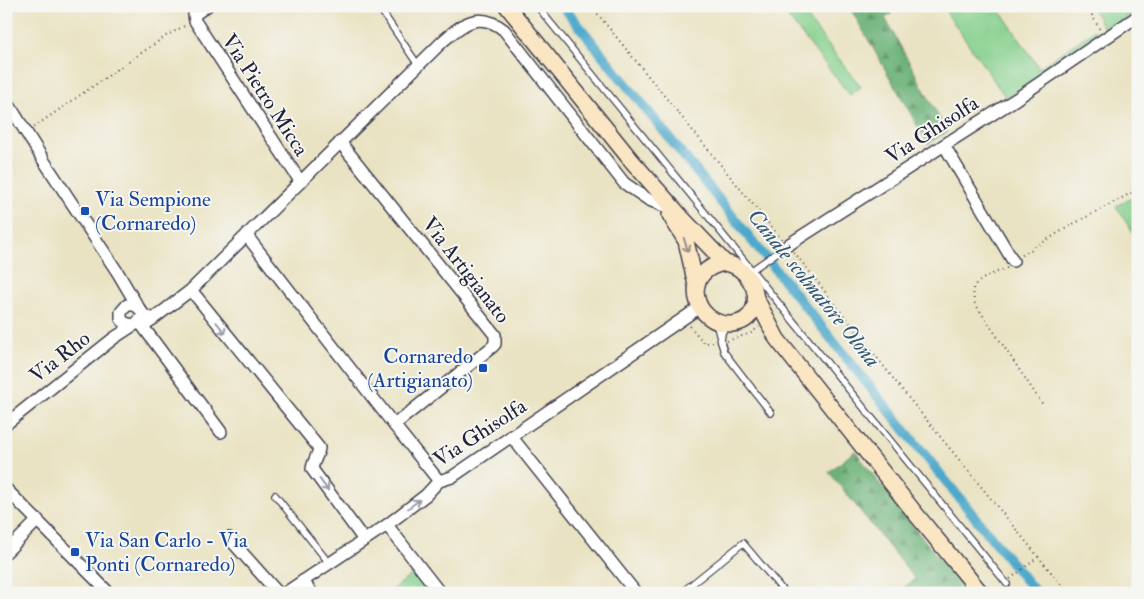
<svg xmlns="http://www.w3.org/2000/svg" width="1144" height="599" font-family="'IM FELL Double Pica',serif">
<defs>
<pattern id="forest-firs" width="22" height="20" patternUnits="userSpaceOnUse" patternTransform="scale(1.25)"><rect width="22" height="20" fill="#6cb278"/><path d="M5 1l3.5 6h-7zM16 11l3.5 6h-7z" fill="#589064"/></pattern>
</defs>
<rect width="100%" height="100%" fill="#f6f6f2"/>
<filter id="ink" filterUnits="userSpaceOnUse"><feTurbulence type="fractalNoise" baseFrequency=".02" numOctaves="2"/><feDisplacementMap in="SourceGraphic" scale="10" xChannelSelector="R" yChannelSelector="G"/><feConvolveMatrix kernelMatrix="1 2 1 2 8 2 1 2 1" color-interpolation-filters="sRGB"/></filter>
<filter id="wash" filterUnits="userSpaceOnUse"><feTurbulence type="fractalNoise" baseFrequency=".0096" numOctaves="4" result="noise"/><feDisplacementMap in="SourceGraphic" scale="20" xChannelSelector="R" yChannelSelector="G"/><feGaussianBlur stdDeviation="1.12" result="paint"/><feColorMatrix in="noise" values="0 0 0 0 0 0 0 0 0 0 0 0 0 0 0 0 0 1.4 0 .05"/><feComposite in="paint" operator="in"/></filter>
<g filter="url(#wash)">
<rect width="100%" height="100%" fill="#eae3c3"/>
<!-- green -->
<g fill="#86d08d" stroke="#547964">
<polygon points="779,6 798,6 861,87 850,95"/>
<polygon points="942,6 997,6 1039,68 1095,30 1099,37 1006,98"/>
<polygon points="1091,6 1138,6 1138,11 1106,32"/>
<polygon points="1138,195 1138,241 1116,206"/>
<polygon points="416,571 433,593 389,593"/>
</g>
<!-- forest -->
<g fill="url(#forest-firs)" stroke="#476a5a">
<polygon points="849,6 887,6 891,14 885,18 947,132 928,144"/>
<polygon points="855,451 894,503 967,593 897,593 915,579 829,472"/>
</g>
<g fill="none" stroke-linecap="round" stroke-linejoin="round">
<!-- canal -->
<polyline stroke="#4da9cb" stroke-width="10" points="563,6 1036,593"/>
</g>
</g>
<g filter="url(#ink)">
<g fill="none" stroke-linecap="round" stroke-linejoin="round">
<defs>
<g id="lane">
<polyline points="381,6 383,13 418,65"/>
<polyline points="537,6 1007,584"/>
<polyline points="749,272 788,245"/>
<polyline points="716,323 721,342 722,333 727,324"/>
<polyline points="721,342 724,352 771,413"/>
<polyline points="275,495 329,563"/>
<polyline points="681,593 743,543 785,593"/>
</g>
<g id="street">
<polyline points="207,6 194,15 195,21 300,181"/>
<polyline points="6,100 44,161 118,273 138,307 144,315 153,319"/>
<polyline points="340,142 495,335 495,344 492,347 394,425"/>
<polyline points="944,145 1013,261"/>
<polyline points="247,236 394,425 439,481"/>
<polyline points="788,245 1016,99 1138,16"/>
<path d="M191,290L319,448C318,456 313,461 312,469L364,540"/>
<path d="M137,323L145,324L153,319L191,290L442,42C462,24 479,10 504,30L624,183L649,200L664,206"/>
<polyline points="141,324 221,432"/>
<polyline points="134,325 125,323 121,319 121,312 127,305 134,305 138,307"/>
<polyline points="6,424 114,338 137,323 141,318"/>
<polyline points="511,436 636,593"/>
<polyline points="6,489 109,593"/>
<polyline points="387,525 440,593"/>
<polyline points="229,538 278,593"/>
<polyline points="6,552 38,520"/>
<polyline points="303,581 312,593"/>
<polyline points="285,593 387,525 426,495 439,481 452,477 700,307"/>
</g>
<g id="secondary">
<polyline points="507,6 631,160 683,219 725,263"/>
<polyline points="670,215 686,241 696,285"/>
<path d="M725,263C745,266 762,290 753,310C749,319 741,323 732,324C693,326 679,270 725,263Z"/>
<polyline points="756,298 777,339 915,513 981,593"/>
</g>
</defs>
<!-- lane casing -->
<use href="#lane" stroke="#403f4f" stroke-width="8"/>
<!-- street casing -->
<use href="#street" stroke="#403f4f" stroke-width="14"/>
<!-- secondary casing -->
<use href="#secondary" stroke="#403f4f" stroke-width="18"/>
<!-- path -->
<g stroke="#403f4f" stroke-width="2" stroke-dasharray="1 4" stroke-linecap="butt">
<polyline points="591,6 782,240"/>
<polyline points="1087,6 1100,30"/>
<polyline points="34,127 166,36 186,25"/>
<polyline points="794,252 907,396 1068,593"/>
<polyline points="1022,255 1073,224 1135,191"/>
<path d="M1007,268C995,273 981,277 973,288L974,302L1043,405"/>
<polyline points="690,326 704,343 715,342"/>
<polyline points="727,341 751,333 759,327"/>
<polyline points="1010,579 1038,557"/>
</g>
<!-- lane -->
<use href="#lane" stroke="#fff" stroke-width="5.5"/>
<!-- street -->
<use href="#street" stroke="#fff" stroke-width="11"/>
<!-- secondary -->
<use href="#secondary" stroke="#fbe6c4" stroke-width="15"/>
</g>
<!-- one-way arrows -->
<defs><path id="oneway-shaft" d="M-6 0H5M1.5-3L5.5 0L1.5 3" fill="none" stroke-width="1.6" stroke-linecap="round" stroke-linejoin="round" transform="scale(1.25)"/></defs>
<use stroke="#998e86" href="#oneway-shaft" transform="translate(686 245) rotate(72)"/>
<g stroke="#9c9ca7">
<use href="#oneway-shaft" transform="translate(221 328) rotate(51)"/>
<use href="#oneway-shaft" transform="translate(324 485) rotate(54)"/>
<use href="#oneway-shaft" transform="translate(414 504) rotate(-37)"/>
</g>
</g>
<!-- markers -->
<g fill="#1a4fb4" stroke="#f6f6f2" stroke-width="2">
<rect x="80" y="206" width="10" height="10" rx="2.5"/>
<rect x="478" y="363" width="10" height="10" rx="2.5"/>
<rect x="70" y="547" width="10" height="10" rx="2.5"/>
</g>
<g text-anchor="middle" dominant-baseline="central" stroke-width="4" stroke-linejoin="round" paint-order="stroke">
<!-- street labels -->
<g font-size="21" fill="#22223b" stroke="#f6f6f2">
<text transform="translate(265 95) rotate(57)">Via Pietro Micca</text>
<text transform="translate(932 130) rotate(-33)">Via Ghisolfa</text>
<text transform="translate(466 270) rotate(52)">Via Artigianato</text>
<text transform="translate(60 357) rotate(-38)">Via Rho</text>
<text transform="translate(480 433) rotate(-33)">Via Ghisolfa</text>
</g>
<!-- transit labels -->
<g font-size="21" fill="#164399" stroke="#f6f6f2" text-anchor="start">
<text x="95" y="199">Via Sempione<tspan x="95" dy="24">(Cornaredo)</tspan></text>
<text x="473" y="356" text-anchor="end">Cornaredo<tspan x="473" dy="24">(Artigianato)</tspan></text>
<text x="85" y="540">Via San Carlo - Via<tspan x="85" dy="24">Ponti (Cornaredo)</tspan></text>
</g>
<!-- water labels -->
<g font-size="22" font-style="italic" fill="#335875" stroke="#f6f6f2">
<text transform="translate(814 288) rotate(51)">Canale scolmatore Olona</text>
</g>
</g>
<!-- margin -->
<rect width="1144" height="599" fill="none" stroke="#f6f6f2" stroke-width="25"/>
</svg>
